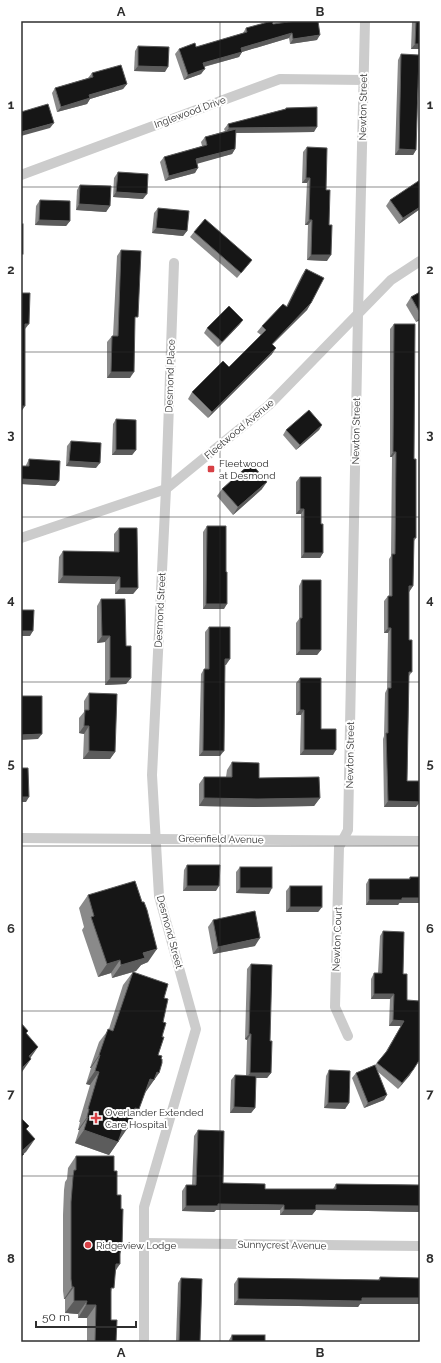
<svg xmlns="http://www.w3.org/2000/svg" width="441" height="1363" font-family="Raleway,sans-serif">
<rect width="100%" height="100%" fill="#fff"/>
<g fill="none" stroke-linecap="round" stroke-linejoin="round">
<!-- minor -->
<g stroke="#ccc" stroke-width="10">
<polyline points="21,175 280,79 364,80"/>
<polyline points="21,538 166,489 269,405 391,280 420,261"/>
<polyline points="21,838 420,841"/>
<polyline points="348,1036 335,1007 339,847 348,830 358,315 365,21"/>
<polyline points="144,1243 420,1246"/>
<polyline points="144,1342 144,1207 196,1029 159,896 152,775 166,489 174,263"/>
</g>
</g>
<!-- wall -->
<g fill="#8a8a8a">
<polygon points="413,21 420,21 420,49 411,49 412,22"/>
<polygon points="273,24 317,40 290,44 289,38 242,52 239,57 204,67 201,74 184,80 175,54 179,49 196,47 243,33 246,28"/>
<polygon points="138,46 165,72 134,71 135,51"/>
<polygon points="401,54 416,150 413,155 395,155 398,60"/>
<polygon points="92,73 127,84 123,89 90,99 87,104 57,112 52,93 55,88 88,78"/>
<polygon points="286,108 314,132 236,133 235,149 232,154 197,163 195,173 165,181 160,162 164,157 202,146 201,142 205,137 225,131 224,129 228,124 285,109"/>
<polygon points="307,147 326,190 329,225 327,261 307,260 308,225 305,225 307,183 302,183 303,152"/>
<polygon points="118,172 143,199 113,197 114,178"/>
<polygon points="80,185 110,206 106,212 76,210 77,190"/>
<polygon points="40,200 70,221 66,226 35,225 36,206"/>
<polygon points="390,200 420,209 399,224 386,206"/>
<polygon points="158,208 187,231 183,236 152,233 154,213"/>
<polygon points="194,232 252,260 237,278 190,237"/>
<polygon points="121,250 135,321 130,378 107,378 107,342 112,336 113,336 117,256"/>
<polygon points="306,269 311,303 307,310 272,344 272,354 208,418 188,399 192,392 229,367 261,335 257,332 262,326 286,307 302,275"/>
<polygon points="420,292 420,320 416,322 406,305 411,297"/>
<polygon points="243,320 239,325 218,347 204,333 207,328"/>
<polygon points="394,324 414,459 416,538 414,541 413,586 409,592 409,640 412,672 409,676 407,781 416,807 384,807 383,739 384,736 385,693 387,689 388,633 384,633 384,601 388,596 389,596 389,559 391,556 392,457 390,457 390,329"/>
<polygon points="116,419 136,450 132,455 112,455 113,424"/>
<polygon points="322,425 319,430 296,450 283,435 286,430"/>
<polygon points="71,441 96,468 66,466 67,446"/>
<polygon points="29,459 59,481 55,486 21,484 21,466 26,466 26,465"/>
<polygon points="300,477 323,553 320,558 301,558 301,514 296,514 296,482"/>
<polygon points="222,489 262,489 233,515 217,496"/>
<polygon points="207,526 226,572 224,609 203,609 203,532"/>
<polygon points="119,528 138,588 133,594 115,594 115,584 58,583 59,557 63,551 114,552 114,534"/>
<polygon points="302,580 321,650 317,655 296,655 296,623 299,619 299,586"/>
<polygon points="101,599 126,646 131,678 126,684 105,685 105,642 97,643 97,606"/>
<polygon points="209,627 226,665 225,665 220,756 199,756 201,674 204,669 205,669 205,632"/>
<polygon points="300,678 321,729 333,755 300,755 301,715 296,715 296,683"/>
<polygon points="89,693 115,752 110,759 83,759 84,734 79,733 79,718 84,712 84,701"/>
<polygon points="232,762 259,778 320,798 314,806 253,807 199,806 199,784 204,777 226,777 227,770"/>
<polygon points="187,865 216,891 183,891 184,870"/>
<polygon points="240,867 269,894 236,893 236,872"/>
<polygon points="410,877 420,877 398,905 366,905 366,884 369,879 409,879"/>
<polygon points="290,886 322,907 318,912 286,912 286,891"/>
<polygon points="88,895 148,962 141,965 136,971 133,972 164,998 163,1033 158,1055 161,1059 159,1073 145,1092 139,1109 132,1119 118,1142 109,1155 75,1143 79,1130 78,1130 80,1122 79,1122 90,1085 86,1084 91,1068 90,1068 99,1042 109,1029 123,985 133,972 112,978 111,973 98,977 82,930 84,927 79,908"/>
<polygon points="213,920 255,946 213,954 208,927"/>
<polygon points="383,931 403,974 407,1000 410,1075 398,1089 377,1071 384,1100 364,1108 352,1078 356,1073 375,1065 385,1053 401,1026 389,1026 390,999 371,999 371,979 374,973 378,973 380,936"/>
<polygon points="251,964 270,1041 271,1073 267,1078 256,1078 255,1108 251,1113 230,1113 231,1080 235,1075 246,1076 247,1040 245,1039 247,969"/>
<polygon points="329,1070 349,1103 345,1109 324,1108 326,1076"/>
<polygon points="198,1130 223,1183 265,1189 333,1189 336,1184 420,1185 420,1212 316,1210 312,1215 280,1215 280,1210 216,1210 214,1212 182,1211 182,1191 186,1185 192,1185 194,1136"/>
<polygon points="76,1156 114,1171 117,1195 121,1209 122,1249 121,1251 116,1270 111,1292 111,1320 116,1342 87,1342 87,1318 78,1318 78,1314 65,1313 65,1299 64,1299 63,1291 63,1215 64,1190 65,1182 67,1179 68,1168"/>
<polygon points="380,1277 420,1278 360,1304 358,1307 234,1305 234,1284 238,1278 378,1280"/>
<polygon points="181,1278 200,1342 176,1342 178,1283"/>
<polygon points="232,1335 265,1342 229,1342 229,1340"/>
</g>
<!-- shaded-wall -->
<g fill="#5c5c5c">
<polygon points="292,33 289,38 242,52 239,57 199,68 203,63 241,48"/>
<polygon points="320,35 317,40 290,44 293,39"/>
<polygon points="415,44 420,44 420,49 411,49"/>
<polygon points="138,66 168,67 165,72 134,71"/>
<polygon points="205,69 201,74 184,80 188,75"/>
<polygon points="127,84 123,89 90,99 87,104 57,112 61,107 89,95"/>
<polygon points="54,123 50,128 21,136 21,132"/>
<polygon points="317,127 314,132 225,133 229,128"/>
<polygon points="235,149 232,154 193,165 196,159"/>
<polygon points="399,149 416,150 413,155 395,155"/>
<polygon points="198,168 195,173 165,181 169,176"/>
<polygon points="306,178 310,178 307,183 302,183"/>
<polygon points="116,192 147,194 143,199 113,197"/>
<polygon points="79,204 110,206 106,212 76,210"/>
<polygon points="420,207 420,209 399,224 403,218"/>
<polygon points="39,220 70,221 66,226 35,225"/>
<polygon points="309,220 312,220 308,225 305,225"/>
<polygon points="156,228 187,231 183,236 152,233"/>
<polygon points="311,255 331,255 327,261 307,260"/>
<polygon points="311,303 307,310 267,350 272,344"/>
<polygon points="420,317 420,320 416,322"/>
<polygon points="243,320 239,325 218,347 222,342"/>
<polygon points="25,324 29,324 25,329"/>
<polygon points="276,348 272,354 208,418 212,412"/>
<polygon points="111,372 134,372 130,378 107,378"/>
<polygon points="21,406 25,406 21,412"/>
<polygon points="322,425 319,430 296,450 300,445"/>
<polygon points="116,450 136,450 132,455 112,455"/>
<polygon points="393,452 396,452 392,457 390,457"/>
<polygon points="69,461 100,463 96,468 66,466"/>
<polygon points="21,479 59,481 55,486 21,484"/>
<polygon points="267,482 262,489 233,515 238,507"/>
<polygon points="300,509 304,509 301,514 296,514"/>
<polygon points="304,553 323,553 320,558 301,558"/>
<polygon points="63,576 120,577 115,584 58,583"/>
<polygon points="409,586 413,586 409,592 405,592"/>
<polygon points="120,588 138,588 133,594 115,594"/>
<polygon points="206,604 227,604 224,609 203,609"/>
<polygon points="388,628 391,628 388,633 384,633"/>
<polygon points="21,631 33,631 30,636 21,636"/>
<polygon points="102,636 110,636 105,642 97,643"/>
<polygon points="300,650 321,650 317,655 296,655"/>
<polygon points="225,659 230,659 226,665 221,665"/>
<polygon points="110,678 131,678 126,684 105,685"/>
<polygon points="300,710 304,710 301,715 296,715"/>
<polygon points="84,726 89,726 84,734 79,733"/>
<polygon points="42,734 38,739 21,740 21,735"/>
<polygon points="304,750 336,750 333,755 300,755"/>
<polygon points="89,751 115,752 110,759 83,759"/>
<polygon points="203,751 224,751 220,756 199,756"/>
<polygon points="21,797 29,797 26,802 21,802"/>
<polygon points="204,798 320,798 314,806 253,807 199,806"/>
<polygon points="388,801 420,802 416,807 384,807"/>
<polygon points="187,886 219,886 216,891 183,891"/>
<polygon points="240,888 272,888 269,894 236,893"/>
<polygon points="402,898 420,898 420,903 399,903 398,905 366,905 369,900"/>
<polygon points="290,907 322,907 318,912 286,912"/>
<polygon points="260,938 255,946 213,954 218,947"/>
<polygon points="157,949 148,962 141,965 136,971 112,978 121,965 143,953"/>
<polygon points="120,960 111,973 98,977 107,964"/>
<polygon points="374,994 394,994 390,999 371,999"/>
<polygon points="393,1020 404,1021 401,1026 389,1026"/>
<polygon points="249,1034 251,1034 247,1040 245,1039"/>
<polygon points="38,1047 29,1060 29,1056"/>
<polygon points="99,1055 100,1055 91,1068 90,1068"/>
<polygon points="31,1059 22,1072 21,1073 21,1069"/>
<polygon points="413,1070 410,1075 398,1089 402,1083"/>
<polygon points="95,1071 99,1072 90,1085 86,1084"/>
<polygon points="157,1072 159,1073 145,1093 150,1079"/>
<polygon points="250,1073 271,1073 267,1078 246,1078"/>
<polygon points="387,1095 384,1100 364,1108 368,1103"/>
<polygon points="328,1103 349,1103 345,1109 324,1108"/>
<polygon points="234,1107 255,1108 251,1113 230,1113"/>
<polygon points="135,1108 139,1109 126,1129 127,1129 109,1155 75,1143 84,1130"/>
<polygon points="87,1117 88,1117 79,1130 78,1130"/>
<polygon points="35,1139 26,1152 21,1156 21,1152"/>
<polygon points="218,1204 284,1205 280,1210 216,1210 214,1212 182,1211 186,1206"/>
<polygon points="316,1205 420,1206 420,1212 316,1210 312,1215 280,1215 284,1210"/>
<polygon points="116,1264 120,1264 112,1276"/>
<polygon points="72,1287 74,1287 65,1299 64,1299"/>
<polygon points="362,1298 420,1298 420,1304 360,1304 358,1307 234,1305 238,1299"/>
<polygon points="74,1301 87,1301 78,1314 65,1313"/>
<polygon points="86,1305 96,1305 87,1318 78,1318"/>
</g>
<!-- building -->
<g fill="#161616" stroke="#5c5c5c">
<polygon points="272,21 273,24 296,21 318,21 320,35 293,39 292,33 241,48 242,52 203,63 205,69 188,75 179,49 195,43 196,47 247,32 246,28"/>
<polygon points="416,21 420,21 420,44 415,44"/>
<polygon points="138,46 169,47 168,67 138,66"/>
<polygon points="401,54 419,55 416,150 399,149"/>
<polygon points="121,65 127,84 89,95 90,98 61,107 55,88 93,77 92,73"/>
<polygon points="48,104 54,123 21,132 21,112"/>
<polygon points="317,107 317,127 229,128 228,124 286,109 286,108"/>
<polygon points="236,129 235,149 196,159 198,168 169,176 164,157 207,145 205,137"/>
<polygon points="307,147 327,148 326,190 330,190 329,225 332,225 331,255 311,255 312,220 309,220 310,178 306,178"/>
<polygon points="118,172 148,174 147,194 116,192"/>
<polygon points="420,180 420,207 403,218 390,200"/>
<polygon points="80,185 111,186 110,206 79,204"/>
<polygon points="40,200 70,201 70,221 39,220"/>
<polygon points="158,208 189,211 187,231 156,228"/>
<polygon points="205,219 252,260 241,273 194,232"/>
<rect x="21" y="224" width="2" height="30"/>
<polygon points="121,250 141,251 138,317 135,317 134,372 111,372 112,336 118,336"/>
<polygon points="306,269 324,278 311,303 272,344 276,348 212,412 192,392 223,361 229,367 266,330 262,326 283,304 287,307"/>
<polygon points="420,292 420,313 411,297"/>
<polygon points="21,293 30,293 29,324 25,324 25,406 21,406"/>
<polygon points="229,306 243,320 222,342 207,328"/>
<polygon points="394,324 415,324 414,459 416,459 416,538 414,538 413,586 409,586 409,640 412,640 412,672 409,672 407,781 420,781 420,802 388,801 386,733 388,733 388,688 391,688 391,628 388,628 388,596 392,596 392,554 395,554 396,452 393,452"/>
<polygon points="309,410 322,425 300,445 286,430"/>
<polygon points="116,419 136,420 136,450 116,450"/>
<polygon points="71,441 101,443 100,463 69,461"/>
<polygon points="29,459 60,461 59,481 21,479 21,495 21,466 29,466"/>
<polygon points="251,463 267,482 238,507 222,489"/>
<polygon points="300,477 321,477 321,524 323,524 323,553 304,553 304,509 300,509"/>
<polygon points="207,526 226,526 226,572 227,572 227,604 206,604"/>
<polygon points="119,528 137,528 138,588 120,588 120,577 63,576 63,551 119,552"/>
<polygon points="302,580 321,580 321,650 300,650 300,618 302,618"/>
<polygon points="101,599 125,599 126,646 131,646 131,678 110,678 110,636 102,636"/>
<polygon points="21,610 34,610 33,631 21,631"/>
<polygon points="209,627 230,627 230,659 225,659 224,751 203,751 204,669 209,669"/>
<polygon points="300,678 321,678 321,729 336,729 336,750 304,750 304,710 300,710"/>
<polygon points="89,693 117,694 115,752 89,751 89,726 84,726 85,710 89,710"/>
<polygon points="21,696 42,696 42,734 21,735"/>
<polygon points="232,762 259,763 259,778 319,777 320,798 258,799 204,798 204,777 232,777"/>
<polygon points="21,768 28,768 29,797 21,797"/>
<polygon points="187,865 220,865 219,886 187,886"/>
<rect x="240" y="867" width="32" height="21"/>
<polygon points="410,877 420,877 420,898 402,898 402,900 369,900 369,879 410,879"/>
<polygon points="135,881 142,902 144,902 147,910 157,949 143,953 145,958 121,965 120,960 107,964 91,917 94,916 88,895"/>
<rect x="290" y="886" width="32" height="21"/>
<polygon points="255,911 260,938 218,947 213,920"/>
<polygon points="383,931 404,932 403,974 407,974 407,1000 420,1001 420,1059 413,1070 402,1083 377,1063 387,1051 404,1021 393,1020 394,994 374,994 374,973 382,973"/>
<polygon points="251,964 272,965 270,1041 272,1041 271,1073 250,1073 251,1034 249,1034"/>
<polygon points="133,972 168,984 164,998 168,999 163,1022 166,1023 163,1033 162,1037 164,1037 158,1055 162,1056 161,1059 162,1059 162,1063 159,1073 157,1072 154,1080 150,1079 139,1109 135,1108 131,1121 130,1121 127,1129 123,1128 118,1142 84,1130 88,1117 87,1117 89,1109 88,1109 99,1072 95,1071 100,1055 99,1055 108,1029 113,1031"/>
<polygon points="21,1023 28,1031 26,1033 38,1047 29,1056 31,1059 21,1069"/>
<polygon points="375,1065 387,1095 368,1103 356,1073"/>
<polygon points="329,1070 350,1071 349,1103 328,1103"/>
<polygon points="235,1075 256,1076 255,1108 234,1107"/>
<polygon points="21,1118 29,1126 26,1129 35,1139 21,1152 24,1154 21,1157"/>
<polygon points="198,1130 224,1131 223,1183 265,1184 265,1189 336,1189 336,1184 420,1185 420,1206 316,1205 316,1210 284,1210 284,1205 218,1204 218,1206 186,1206 186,1185 196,1185"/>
<polygon points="76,1156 114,1156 114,1171 117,1171 117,1195 121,1195 121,1209 123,1209 122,1249 121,1249 120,1253 120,1264 116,1264 114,1288 111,1288 111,1320 117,1320 116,1342 95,1342 96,1305 86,1305 87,1301 74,1301 74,1287 72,1287 71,1279 71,1202 73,1177 74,1170 76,1170"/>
<polygon points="380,1277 420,1278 420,1298 362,1298 362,1301 238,1299 238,1278 380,1280"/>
<polygon points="181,1278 202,1279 200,1342 179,1342"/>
<rect x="232" y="1335" width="33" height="7"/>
</g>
<!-- grid -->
<path fill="none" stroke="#2f2f2f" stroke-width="1" stroke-opacity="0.55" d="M220,21V1342M21,187H420M21,352H420M21,517H420M21,682H420M21,846H420M21,1011H420M21,1176H420"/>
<!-- markers -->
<g fill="#d74045" stroke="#fff" stroke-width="1.5">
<rect x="207" y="465" width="8" height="8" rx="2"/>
<path d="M94 1112h4v4h4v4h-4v4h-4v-4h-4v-4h4z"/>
<circle cx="88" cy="1245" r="4"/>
</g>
<g text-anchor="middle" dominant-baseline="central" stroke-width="4" stroke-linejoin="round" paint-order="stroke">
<!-- street labels -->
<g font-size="10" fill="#2f2f2f" stroke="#fff">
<text transform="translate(363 107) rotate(-89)">Newton Street</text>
<text transform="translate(190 112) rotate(-20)">Inglewood Drive</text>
<text transform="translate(170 376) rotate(-88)">Desmond Place</text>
<text transform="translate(239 429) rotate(-40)">Fleetwood Avenue</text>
<text transform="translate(356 431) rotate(-89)">Newton Street</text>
<text transform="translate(160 610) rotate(-87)">Desmond Street</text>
<text transform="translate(350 755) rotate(-89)">Newton Street</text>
<text transform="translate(221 839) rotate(1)">Greenfield Avenue</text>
<text transform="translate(170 932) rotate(75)">Desmond Street</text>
<text transform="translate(337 939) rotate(-88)">Newton Court</text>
<text transform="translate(282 1245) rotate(1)">Sunnycrest Avenue</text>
</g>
<!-- poi labels -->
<g font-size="10" fill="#2f2f2f" stroke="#fff" text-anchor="start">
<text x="219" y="463">Fleetwood<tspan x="219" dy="12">at Desmond</tspan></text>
<text x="105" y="1112">Overlander Extended<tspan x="105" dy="12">Care Hospital</tspan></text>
<text x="96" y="1245">Ridgeview Lodge</text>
</g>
</g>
<!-- border -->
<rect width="441" height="1363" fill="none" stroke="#ffffff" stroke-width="44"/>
<!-- scale -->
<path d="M36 1321v6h100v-6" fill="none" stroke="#2f2f2f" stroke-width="2"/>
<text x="42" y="1321" font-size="12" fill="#2f2f2f" stroke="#ffffff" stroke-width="3" paint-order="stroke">50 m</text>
<rect x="22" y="22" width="397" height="1319" fill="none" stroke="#2f2f2f" stroke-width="1.5"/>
<g font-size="13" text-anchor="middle" font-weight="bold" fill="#2f2f2f">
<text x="121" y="16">A</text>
<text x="320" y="16">B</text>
<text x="11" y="109">1</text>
<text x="430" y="109">1</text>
<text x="11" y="274">2</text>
<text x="430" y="274">2</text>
<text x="11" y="439">3</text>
<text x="430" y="439">3</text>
<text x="11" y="604">4</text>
<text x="430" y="604">4</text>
<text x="11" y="768">5</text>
<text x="430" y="768">5</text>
<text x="11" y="933">6</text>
<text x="430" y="933">6</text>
<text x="11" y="1098">7</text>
<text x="430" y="1098">7</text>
<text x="11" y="1263">8</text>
<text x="430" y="1263">8</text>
<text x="121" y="1357">A</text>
<text x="320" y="1357">B</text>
</g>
</svg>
